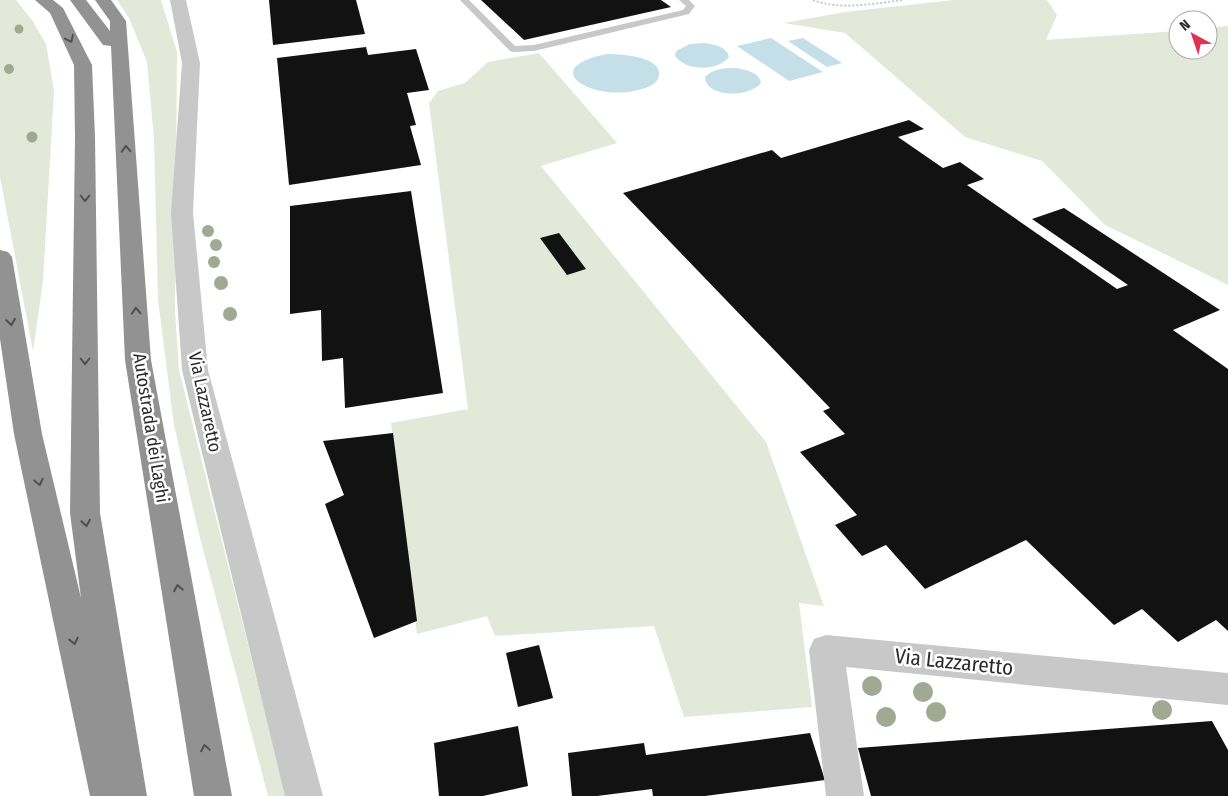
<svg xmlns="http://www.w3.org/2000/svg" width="1228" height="796" font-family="'Fira Sans Condensed',sans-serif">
<rect width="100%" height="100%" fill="#fff"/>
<!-- green -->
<g fill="#e3e9d9">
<polygon points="0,0 16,0 32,20 46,44 54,91 43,281 33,351 0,177"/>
<polygon points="117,0 161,0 177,52 175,311 179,370 286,796 268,796 198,530 174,425 158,300 154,139 147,62 129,18"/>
<polygon points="954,0 1047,0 1057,15 1046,40 1178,31 1178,50 1208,50 1208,28 1228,26 1228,285 1105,225 1042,161 965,137 845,33 784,23 845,12"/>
<polygon points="539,53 617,143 541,166 766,442 824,606 799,603 812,707 684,717 654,626 495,636 487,616 417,634 391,423 468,409 429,103 438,91 465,83 488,62"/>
</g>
<!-- water -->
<g fill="#c5dfe9">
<polygon points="771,38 823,72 789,81 737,46"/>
<polygon points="803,38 842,63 827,67 788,41"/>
<path d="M705,43C715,45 726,46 729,57C718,71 687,72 675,56L676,51L690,44Z"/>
<path d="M607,54C619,54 663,56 659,76C657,84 649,87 642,89C595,104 534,68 607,54Z"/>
<path d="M737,68C746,70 759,72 761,83C749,98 706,98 705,77C714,68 725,68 737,68Z"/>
</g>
<!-- building -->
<g fill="#121212">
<polygon points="269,0 356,0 365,34 273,45"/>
<polygon points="481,0 661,0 671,7 524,40"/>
<polygon points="366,47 368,55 416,49 429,90 407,93 416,125 410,126 421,165 289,185 277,58"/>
<polygon points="909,120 924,129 898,137 943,168 960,162 984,179 967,185 1117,289 1128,285 1032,219 1064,208 1220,310 1173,330 1228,369 1228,631 1216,620 1178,642 1142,609 1114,625 1026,540 925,589 886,545 862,556 835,525 857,515 800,452 845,434 823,411 830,408 623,193 772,150 781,158"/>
<polygon points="411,191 443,393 345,408 343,358 322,361 321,310 290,314 290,206"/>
<polygon points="559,233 586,269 567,275 540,238"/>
<polygon points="393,433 417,621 374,638 325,504 344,495 323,441"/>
<polygon points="539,645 553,698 518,707 506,653"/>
<polygon points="1212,721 1228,750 1228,796 871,796 858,748"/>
<polygon points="518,726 528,786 483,796 439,796 434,743"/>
<polygon points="810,733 825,780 705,796 653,796 652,789 597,796 572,796 568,753 644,743 646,755"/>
</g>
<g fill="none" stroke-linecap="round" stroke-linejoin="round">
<!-- path -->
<path stroke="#c8c8c8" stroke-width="2" stroke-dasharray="2 2" stroke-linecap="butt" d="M813,0C842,11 874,3 904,0"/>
<!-- service -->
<polygon fill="#c8c8c8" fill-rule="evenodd" points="460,0 469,0 515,46 534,45 683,10 686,6 679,0 689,0 695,6 689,14 534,51 513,52 510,51"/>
<!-- minor -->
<g fill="#c8c8c8" fill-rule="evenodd">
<polygon points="170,0 186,0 200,63 193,213 208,370 323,796 285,796 182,370 171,213 182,63"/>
<polygon points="826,635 1228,673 1228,705 846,667 864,796 826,796 809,650 814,639"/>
</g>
<!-- motorway -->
<g fill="#929292" fill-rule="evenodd">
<polygon points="35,0 53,0 63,8 92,65 95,137 100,513 147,796 90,796 14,434 0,339 0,250 8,252 12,257 42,434 81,598 70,513 75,137 74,65 50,13"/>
<polygon points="70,0 86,0 110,31 110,21 95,0 111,0 126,21 151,360 232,796 194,796 125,360 111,46 103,45"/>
</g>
</g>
<!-- trees -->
<g fill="#a0aa93">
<circle cx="19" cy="29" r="4.5"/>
<circle cx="9" cy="69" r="5"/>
<circle cx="32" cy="137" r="5.5"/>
<circle cx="208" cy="231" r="6"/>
<circle cx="216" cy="245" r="6"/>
<circle cx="214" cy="262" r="6"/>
<circle cx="221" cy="283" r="7"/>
<circle cx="230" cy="314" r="7"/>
<circle cx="872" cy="686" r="10"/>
<circle cx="923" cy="692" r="10"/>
<circle cx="1162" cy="710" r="10"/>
<circle cx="936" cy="712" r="10"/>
<circle cx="886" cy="717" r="10"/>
</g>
<!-- one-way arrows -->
<defs><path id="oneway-chevron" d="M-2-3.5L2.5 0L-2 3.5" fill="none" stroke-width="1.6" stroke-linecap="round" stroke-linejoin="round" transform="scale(1.25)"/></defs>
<g stroke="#4f4f4f">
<use href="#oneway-chevron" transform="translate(70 39) rotate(65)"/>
<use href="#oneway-chevron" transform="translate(126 149) rotate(-93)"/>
<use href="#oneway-chevron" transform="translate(85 198) rotate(90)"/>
<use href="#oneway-chevron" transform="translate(136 311) rotate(-93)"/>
<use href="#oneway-chevron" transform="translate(11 322) rotate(81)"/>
<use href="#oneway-chevron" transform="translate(85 361) rotate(90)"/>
<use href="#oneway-chevron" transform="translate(39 482) rotate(77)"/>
<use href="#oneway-chevron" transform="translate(86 523) rotate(81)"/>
<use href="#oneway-chevron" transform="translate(178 588) rotate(-100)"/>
<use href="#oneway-chevron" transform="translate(74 641) rotate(77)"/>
<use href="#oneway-chevron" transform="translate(205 748) rotate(-100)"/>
</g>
<g text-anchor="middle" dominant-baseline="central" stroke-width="5" stroke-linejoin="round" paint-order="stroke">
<!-- street labels -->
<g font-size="18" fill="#2b2b2b" stroke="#fff">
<text transform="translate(205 402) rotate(78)">Via Lazzaretto</text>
<text transform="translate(151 428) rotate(81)">Autostrada dei Laghi</text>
</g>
<!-- near-street labels -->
<g font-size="21" fill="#2b2b2b" stroke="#fff">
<text transform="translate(954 662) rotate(6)">Via Lazzaretto</text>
</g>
</g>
<!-- north arrow -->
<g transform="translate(1193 35) rotate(320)"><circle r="24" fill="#ffffff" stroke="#aaaaaa"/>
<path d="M0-4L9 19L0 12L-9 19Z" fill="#de3253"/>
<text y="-8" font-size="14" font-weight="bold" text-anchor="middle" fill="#2b2b2b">N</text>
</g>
</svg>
